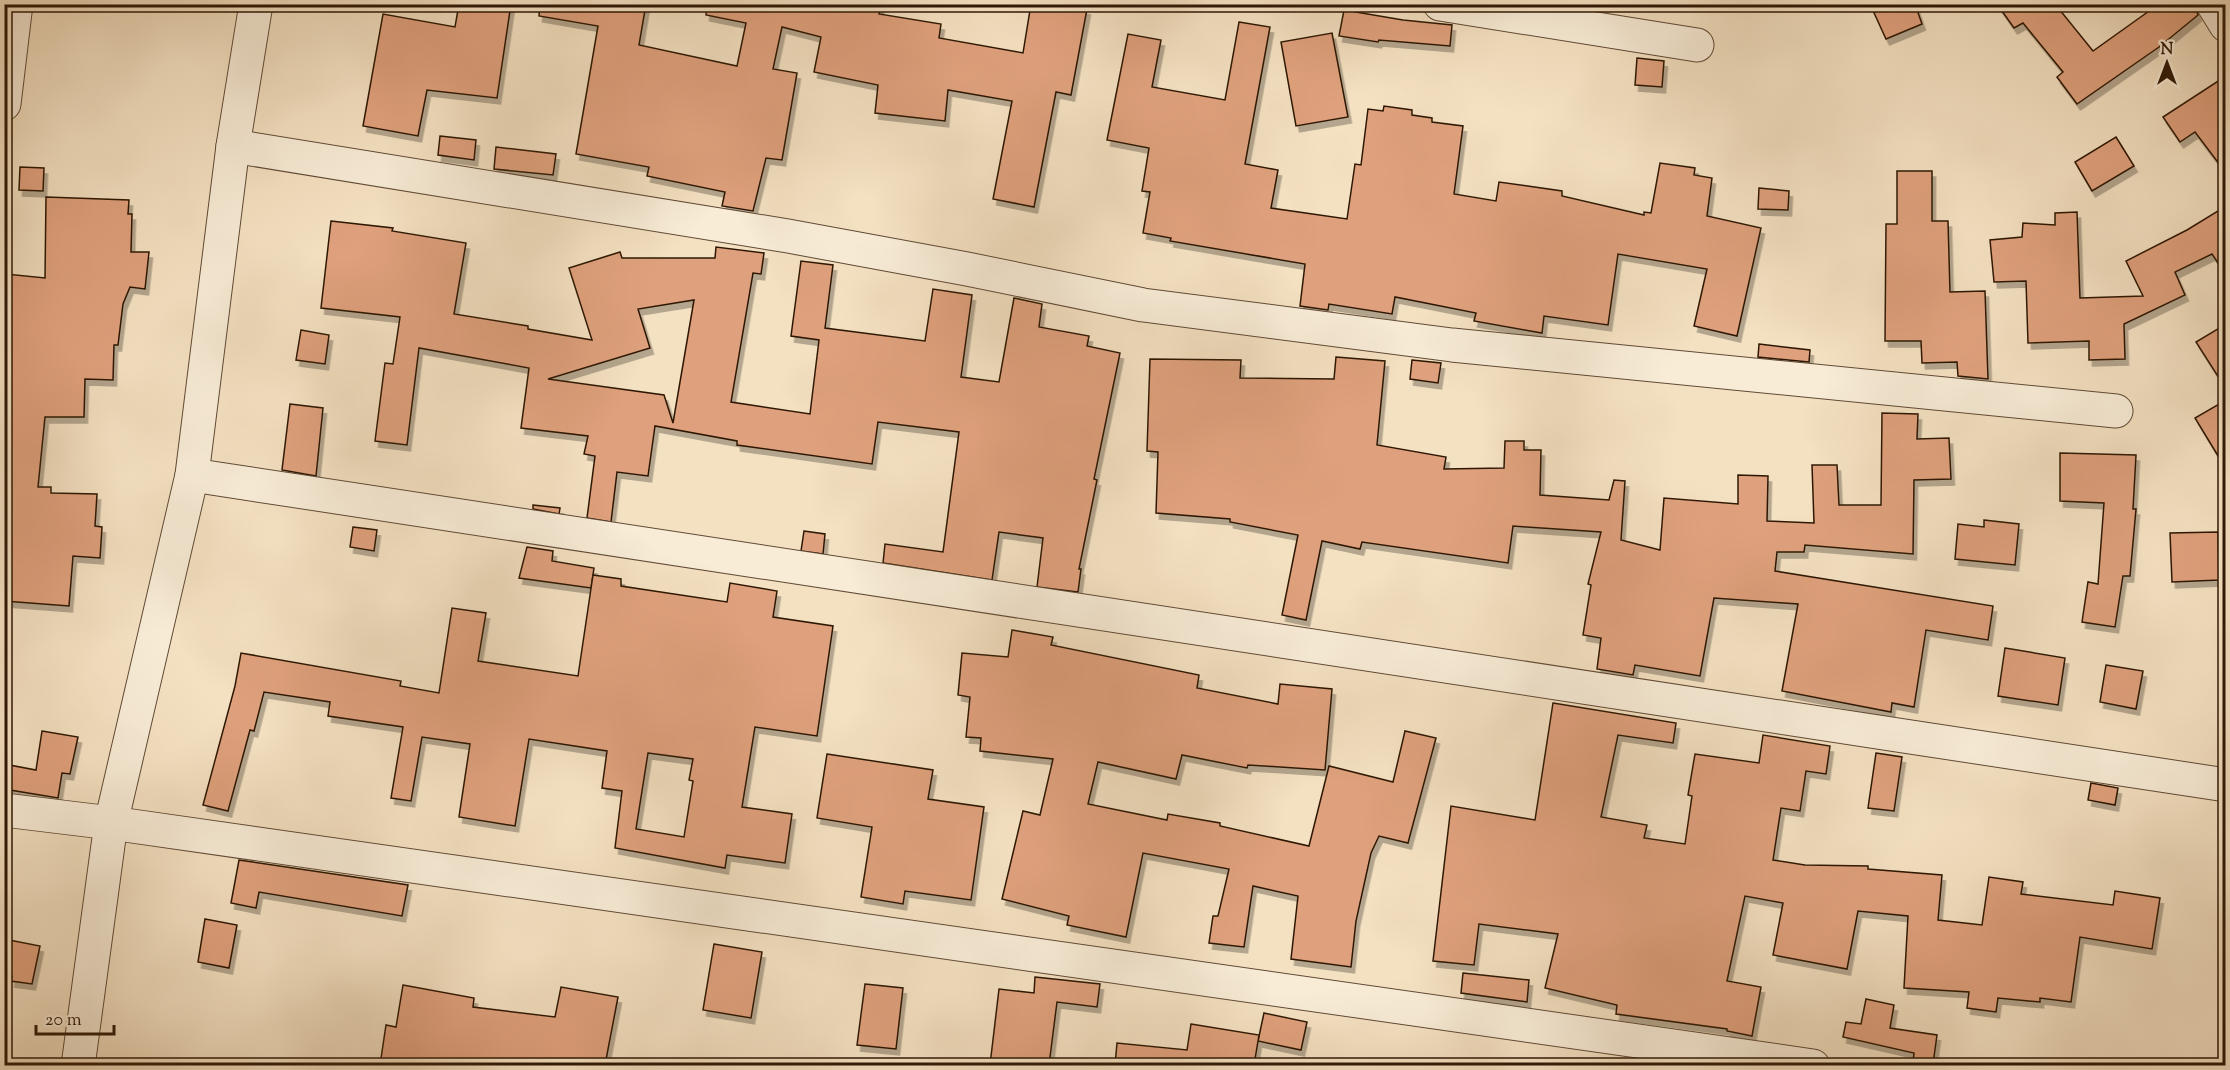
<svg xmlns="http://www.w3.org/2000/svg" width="2230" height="1070" font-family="'Sorts Mill Goudy',serif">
<defs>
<filter id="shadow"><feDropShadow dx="3.5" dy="6" stdDeviation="0" flood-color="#0004"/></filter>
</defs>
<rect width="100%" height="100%" fill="#f4e1c2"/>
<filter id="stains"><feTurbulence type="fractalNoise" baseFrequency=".00333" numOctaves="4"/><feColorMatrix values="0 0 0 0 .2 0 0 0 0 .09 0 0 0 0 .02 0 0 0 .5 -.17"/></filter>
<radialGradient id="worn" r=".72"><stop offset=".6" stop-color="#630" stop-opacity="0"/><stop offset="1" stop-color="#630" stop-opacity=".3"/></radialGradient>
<!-- building -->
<g fill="#dfa17d" stroke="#2e1806" stroke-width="1.5" fill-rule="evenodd" filter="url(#shadow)">
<polygon points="459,4 511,4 497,98 427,90 418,136 363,126 383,14 455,27"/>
<polygon points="540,4 646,4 639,45 737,66 746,23 706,15 707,4 881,4 879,14 941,24 939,38 1023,53 1031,4 1064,4 1087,9 1071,95 1056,92 1034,207 993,199 1012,101 948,90 945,121 875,113 878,85 814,72 821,37 782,27 773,69 797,73 782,160 766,158 753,211 722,206 725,192 647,176 649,167 576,154 598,26 539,16"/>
<polygon points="1870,4 1915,4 1922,24 1886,39"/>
<polygon points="1997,4 2055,4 2093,51 2159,4 2194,4 2198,15 2159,47 2077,104 2057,77 2063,72 2023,23 2014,28"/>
<polygon points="1344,10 1403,20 1452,25 1450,46 1379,40 1378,42 1339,36"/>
<polygon points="1239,22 1270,27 1245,164 1278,170 1271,208 1347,219 1355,164 1361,165 1368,109 1383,111 1384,106 1412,110 1412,115 1432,118 1432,122 1463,126 1454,194 1496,201 1499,182 1562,191 1562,196 1644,215 1644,212 1651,213 1660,163 1695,168 1694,175 1712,178 1707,216 1761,228 1737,336 1694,326 1707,269 1618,254 1608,325 1544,316 1542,333 1474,321 1476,313 1395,297 1392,314 1329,304 1328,310 1300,306 1305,264 1170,241 1171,238 1143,233 1150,192 1142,191 1149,148 1107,140 1128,34 1161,40 1152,87 1225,100"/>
<polygon points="1332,33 1348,117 1296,126 1281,42"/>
<polygon points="1637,58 1664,61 1662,87 1635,85"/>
<polygon points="2226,76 2226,173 2195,132 2180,142 2163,117"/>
<polygon points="440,136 476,140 474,160 438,155"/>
<polygon points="2116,137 2134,166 2092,191 2075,162"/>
<polygon points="496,147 556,154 553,175 494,169"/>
<polygon points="20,167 44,168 43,191 19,190"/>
<polygon points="1897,171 1932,171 1932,221 1948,221 1950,292 1985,291 1988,379 1958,376 1957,362 1922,363 1921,341 1885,341 1886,224 1897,224"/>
<polygon points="1759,188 1789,191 1788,210 1758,209"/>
<polygon points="46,197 129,200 128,214 132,214 131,252 149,252 145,289 130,287 123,304 118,345 114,345 113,380 85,379 84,417 45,417 38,487 51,487 51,493 97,494 95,526 102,527 100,558 73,556 69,606 4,601 4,373 11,330 4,329 4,288 6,274 45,278"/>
<polygon points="2226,206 2226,275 2212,254 2175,272 2185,295 2124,324 2125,359 2089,360 2089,341 2028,343 2026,281 1994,282 1990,240 2022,237 2023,223 2055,225 2055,213 2077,212 2080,298 2143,296 2126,261 2187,230"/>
<path d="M331,221L393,228L392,231L466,243L454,314L528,326V329L592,340L569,268L620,252L622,258H715L716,247L764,253L761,274L753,273L731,402L810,414L819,340L791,336L801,261L833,265L825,328L925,341L933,289L972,295L961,377L999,382L1014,298L1042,304L1039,327L1089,336L1087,346L1120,353L1094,479L1097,480L1079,569H1081L1078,592L1037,587L1043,538L999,532L992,580L883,563L885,544L943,552L959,432L878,422L872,464L737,445V441L655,426L648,476L617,472L611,522L587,518L595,456L584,454L588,436L521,428L529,368L419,348L407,445L375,441L385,363L393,364L400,317L321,308ZM694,300L673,423L664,395L548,379L650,348L638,309Z"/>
<polygon points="2226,324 2226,389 2196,342"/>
<polygon points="301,330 329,335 325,364 296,360"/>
<polygon points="1759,344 1810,350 1809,362 1758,357"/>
<polygon points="1336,357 1385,361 1377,445 1446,457 1444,469 1504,468 1505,441 1524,441 1524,450 1541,450 1540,495 1609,500 1614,480 1625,481 1621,540 1660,550 1664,498 1738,504 1738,475 1768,476 1767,521 1814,523 1812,465 1837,465 1839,505 1881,505 1882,413 1918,414 1917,439 1949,438 1951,479 1914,480 1913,554 1805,545 1804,552 1777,552 1775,571 1993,606 1988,640 1926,630 1914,707 1892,703 1891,712 1782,691 1798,604 1714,598 1700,676 1635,665 1633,675 1597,669 1601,638 1583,635 1591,585 1588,584 1601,532 1513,526 1508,563 1362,542 1360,549 1322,541 1306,620 1282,615 1298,535 1230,522 1230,519 1156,513 1158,452 1147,451 1150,359 1241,360 1240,378 1334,379"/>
<polygon points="1412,360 1441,363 1438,383 1410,379"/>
<polygon points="2226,400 2226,469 2195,418"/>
<polygon points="290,404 323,408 316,476 282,470"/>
<polygon points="2060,453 2136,455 2133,509 2136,509 2130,576 2123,576 2115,627 2082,622 2088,582 2098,584 2104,503 2060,501"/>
<polygon points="533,505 560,508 559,514 533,509"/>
<polygon points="1984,520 2019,524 2015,565 1955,559 1958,524 1984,527"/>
<polygon points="353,527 377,530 374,551 350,547"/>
<polygon points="804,531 825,534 823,554 801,551"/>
<polygon points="2218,532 2219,580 2172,582 2170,533"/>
<polygon points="527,547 553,551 552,561 594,568 591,588 519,578"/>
<path d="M593,575L621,579V586L727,602L730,583L777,591L773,617L833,626L817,736L755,727L742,807L792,814L785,863L727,855L725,868L615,848L622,791L602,788L607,751L529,739L515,826L459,817L470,744L422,737L411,801L391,798L403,727L328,716L330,702L264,692L254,731L250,730L228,811L203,805L235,686L241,653L401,681L400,686L439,693L452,608L486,613L478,661L578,676ZM648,753L693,759L689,780L693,781L684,837L636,829Z"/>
<polygon points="1012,630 1053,637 1051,645 1199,675 1197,688 1278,704 1280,684 1332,689 1325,770 1248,765 1247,768 1182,755 1176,779 1098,762 1088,804 1167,820 1168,814 1220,823 1220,826 1309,846 1329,766 1393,782 1405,731 1436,738 1408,843 1379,836 1371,853 1356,921 1351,967 1291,959 1298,896 1253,886 1244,947 1209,943 1213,916 1218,916 1229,869 1143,853 1126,937 1067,925 1069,916 1002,899 1023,811 1040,815 1053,759 980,751 981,738 966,737 970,697 958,695 962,653 1008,657"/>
<polygon points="2005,648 2065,658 2058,705 1998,696"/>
<polygon points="2106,665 2143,671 2136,709 2100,702"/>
<polygon points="1553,703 1676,723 1673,743 1618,735 1601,817 1647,825 1644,838 1685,844 1692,796 1688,795 1695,754 1759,763 1763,735 1830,746 1826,774 1806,771 1800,811 1781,808 1773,860 1805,865 1868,866 1868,869 1942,875 1938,920 1982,925 1989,877 2023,882 2021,894 2113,905 2115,891 2160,898 2152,949 2080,937 2071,1002 2040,998 2040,1002 1998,998 1996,1012 1967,1008 1969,992 1904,988 1908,916 1858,911 1847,969 1773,955 1783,903 1745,896 1727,981 1761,987 1752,1036 1727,1031 1727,1029 1616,1014 1617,1005 1545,988 1558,934 1479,924 1474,965 1433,961 1451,806 1535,820"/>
<polygon points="42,731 78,737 70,774 62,773 58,798 4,789 4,764 36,770"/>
<polygon points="1876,753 1902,757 1894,811 1868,808"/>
<polygon points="827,754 933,770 928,799 984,807 971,900 905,891 903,904 861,897 872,827 817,818"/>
<polygon points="2091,783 2118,788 2115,805 2088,800"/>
<polygon points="239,860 408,885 402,916 259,892 256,908 231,903"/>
<polygon points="205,919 237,925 229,968 198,962"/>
<polygon points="4,939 40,946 32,984 11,981 12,976 4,976"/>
<polygon points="714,944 762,952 751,1018 703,1010"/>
<polygon points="1463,973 1529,980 1527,1002 1461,993"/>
<polygon points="1035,977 1100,984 1097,1007 1057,1002 1049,1065 990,1065 999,989 1034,993"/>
<polygon points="865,984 903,988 896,1049 857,1045"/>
<polygon points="403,985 474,998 473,1007 555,1017 561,987 618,997 605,1065 380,1065 386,1025 396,1027"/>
<polygon points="1866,999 1894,1005 1890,1028 1937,1035 1933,1064 1913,1062 1914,1053 1843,1037 1846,1022 1861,1024"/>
<polygon points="1264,1013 1307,1022 1301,1050 1258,1041"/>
<polygon points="1191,1024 1259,1035 1254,1065 1115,1065 1117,1043 1187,1050"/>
</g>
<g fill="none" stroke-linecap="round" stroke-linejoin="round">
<defs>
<g id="minor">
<polyline points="1440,4 1697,45"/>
<polyline points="2213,4 2226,25"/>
<polyline points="4,104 16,4"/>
<polyline points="233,146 788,236 967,269 1143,305 1452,345 2116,411"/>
<path d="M192,475C869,583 1548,681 2226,785"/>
<polyline points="4,810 111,823 1813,1066"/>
<polyline points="78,1066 111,823 192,475 233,146 256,4"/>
</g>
</defs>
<!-- minor casing -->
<use href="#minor" stroke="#604a35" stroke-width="35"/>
<!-- minor -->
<use href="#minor" stroke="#f8ecd7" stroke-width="33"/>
</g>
<!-- margin -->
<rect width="2230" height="1070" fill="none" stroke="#f4e1c2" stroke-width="24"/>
<rect x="6" y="6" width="2218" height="1058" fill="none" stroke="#2e1806" stroke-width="3"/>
<rect x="12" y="12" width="2206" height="1046" fill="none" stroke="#2e1806" stroke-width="1.5"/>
<!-- north arrow -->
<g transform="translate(2167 63)" stroke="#f8ecd7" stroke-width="4.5" paint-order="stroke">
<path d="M0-4.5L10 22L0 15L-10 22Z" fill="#2e1806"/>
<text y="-9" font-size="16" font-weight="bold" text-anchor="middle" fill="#2e1806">N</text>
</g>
<!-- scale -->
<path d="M36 1025v9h78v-9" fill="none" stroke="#2e1806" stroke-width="3"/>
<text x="45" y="1025" font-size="18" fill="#2e1806" stroke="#f8ecd7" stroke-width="4.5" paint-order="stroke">20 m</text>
<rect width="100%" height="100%" filter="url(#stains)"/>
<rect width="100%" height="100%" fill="url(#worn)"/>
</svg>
